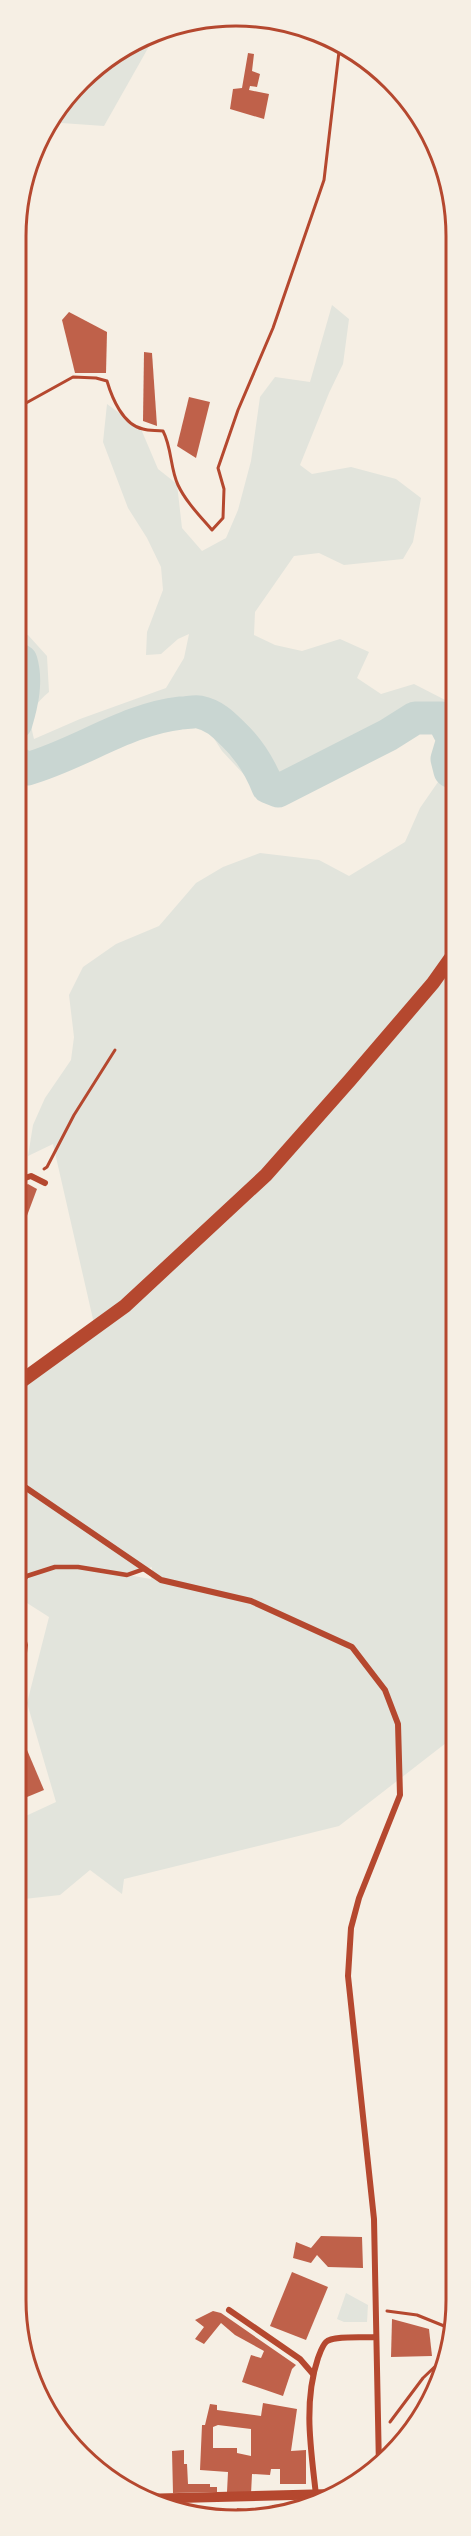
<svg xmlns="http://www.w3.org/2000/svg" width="471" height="2536" font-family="'Space Grotesk',sans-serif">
<rect width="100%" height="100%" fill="#f6efe4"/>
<!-- green -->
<g fill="#e2e4dc" fill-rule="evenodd">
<polygon points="156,34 104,126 47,122 101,61"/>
<path d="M332,305L349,319L343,364L329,393L300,465L312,474L351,467L396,479L421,498L413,542L403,559L344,565L319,553L294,556L255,612L254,635L275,645L302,651L340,639L369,652L357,678L381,694L414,684L455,705V1736L339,1826L124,1879L122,1894L90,1870L60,1895L15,1900V1821L56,1802L27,1703L49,1617L16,1596V1384L95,1328L53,1144L28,1156L33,1125L45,1098L71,1060L74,1037L69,995L83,967L116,944L159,926L196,883L223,867L260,853L319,860L349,876L405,842L420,808L438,782L441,750L437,730L416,731L283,797L264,796L222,751L206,726L183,727L145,734L42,778L17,777L16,635H28L47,656L49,692C31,707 28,717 34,739L80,719L166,688L184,658L189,634L178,639L161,654L146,655L147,632L163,590L161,567L147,538L128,508L103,442L107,404L141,429L158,469L177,484L182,528L202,551L226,538L238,510L251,461L260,397L275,377L310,382ZM152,1567L151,1579L128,1575Z"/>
<polygon points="346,2293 368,2305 367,2322 344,2322 337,2319"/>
</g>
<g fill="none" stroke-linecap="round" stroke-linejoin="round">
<!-- river -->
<g stroke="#c9d6d2" stroke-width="33">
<path d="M16,723C22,703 27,681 21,661L16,658"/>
<path d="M16,762L27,769C80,754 126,719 181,713C187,713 194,711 199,712C214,715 223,724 233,734C249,749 260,767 268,787L278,791L388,735L415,718H442L453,739L447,759L450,771"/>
</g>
</g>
<!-- building -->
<g fill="#bf614a" fill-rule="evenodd">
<polygon points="248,53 254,54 252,71 260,74 257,87 250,86 249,90 269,94 264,119 230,109 233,89 242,88"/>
<polygon points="44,127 49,128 48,143 39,143"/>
<polygon points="27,178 26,198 20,198"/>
<polygon points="69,312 107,332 106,373 75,373 62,320"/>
<polygon points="144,352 152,353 157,426 143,421"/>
<polygon points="189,397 210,402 196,458 177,446"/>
<polygon points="28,1184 37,1189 25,1221 16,1212 16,1191"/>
<polygon points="16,1236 20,1236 17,1254 16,1254"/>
<polygon points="23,1626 28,1645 21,1702 16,1704 16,1629"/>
<polygon points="16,1724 44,1790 15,1802 15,1751"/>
<polygon points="321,2236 362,2237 363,2268 328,2267 317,2255 311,2263 293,2258 296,2242 311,2248"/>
<polygon points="292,2272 328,2287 306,2340 270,2326"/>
<polygon points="213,2311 221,2313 296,2365 292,2369 283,2396 242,2382 251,2355 261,2358 264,2351 235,2335 221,2323 204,2344 195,2339 204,2327 195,2320"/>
<polygon points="392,2319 429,2329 432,2356 391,2357"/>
<path d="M263,2403L297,2409L291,2451L306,2450V2484H280V2469H271L270,2475L252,2474L251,2494L227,2492L228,2472L200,2470L202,2425H205L210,2404L217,2405V2410L261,2416ZM218,2425L251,2429V2456L237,2453V2448H213V2427Z"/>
<polygon points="184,2450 184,2464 187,2464 188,2484 210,2484 210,2487 217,2487 217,2492 173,2493 172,2451"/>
<polygon points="313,2503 316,2504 306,2509 272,2514 272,2505"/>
<polygon points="237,2508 255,2510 265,2515 235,2519"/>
</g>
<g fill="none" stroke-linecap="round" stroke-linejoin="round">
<!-- path -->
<g stroke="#b5482f" stroke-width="3">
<path d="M17,408L73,377L96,378L107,381C112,398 123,425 143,429C149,431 156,430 163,431C172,448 170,468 178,485C186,502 200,516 212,530L223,518L224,489L218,468L238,410L273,328L324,180L340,43"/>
<polyline points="44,1169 47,1167 74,1115 115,1050"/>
<polyline points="387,2311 417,2315 454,2330"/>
<polyline points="390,2422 423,2378 445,2357"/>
</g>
<!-- service -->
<polyline stroke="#b5482f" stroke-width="4.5" points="16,1588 27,1576 55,1567 78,1567 127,1575 144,1569"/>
<!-- minor -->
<g stroke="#b5482f" stroke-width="6">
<polyline points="16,1181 31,1176 45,1183"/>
<polyline points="16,1481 161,1580 251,1601 352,1647 385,1690 398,1724 400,1795 359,1898 351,1928 348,1976 374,2219 379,2468"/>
<polyline points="229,2310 300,2359 313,2374"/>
<path d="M316,2495C311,2449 303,2403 318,2358C320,2353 322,2346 326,2342C333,2335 365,2338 376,2337"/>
</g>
<!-- tertiary -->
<polyline stroke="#b5482f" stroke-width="10" points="140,2499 332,2494"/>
<!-- trunk -->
<polyline stroke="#b5482f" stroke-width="14" points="16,1385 125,1306 266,1175 350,1080 433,983 455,952"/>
</g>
<!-- crop -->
<path d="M0 0H471V2536H0ZM236 26H236A210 210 0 0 1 446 236V2300A210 210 0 0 1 236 2510H236A210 210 0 0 1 26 2300V236A210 210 0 0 1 236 26Z" fill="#f6efe4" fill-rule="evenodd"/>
<path fill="none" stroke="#b5482f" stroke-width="3" d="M236 26H236A210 210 0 0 1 446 236V2300A210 210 0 0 1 236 2510H236A210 210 0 0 1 26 2300V236A210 210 0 0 1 236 26Z"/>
</svg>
